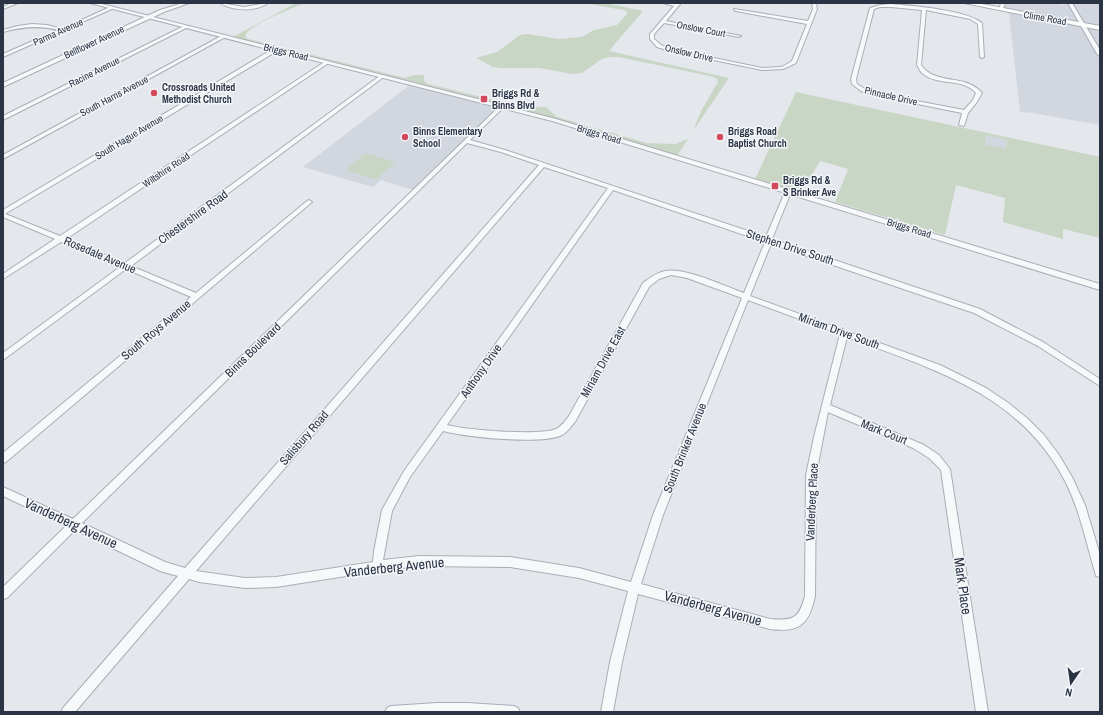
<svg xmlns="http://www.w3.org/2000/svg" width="1103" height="715" font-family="'Archivo Narrow',sans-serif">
<rect width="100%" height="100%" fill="#e4e7ec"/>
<!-- built -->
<g fill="#d2d6de">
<polygon points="1006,3 1054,3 1064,5 1064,3 1100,3 1100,125 1033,113 1020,112 1009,14 1005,8"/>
<polygon points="411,84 500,107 413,190 381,180 373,187 303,167"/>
<polygon points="986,135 1007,140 1006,150 985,145"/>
</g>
<!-- green -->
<g fill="#c9d6c5" fill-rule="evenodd">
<path d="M296,3H304C292,9 249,24 245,36L248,39L405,78L414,75H424V81L428,84L523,107H546L557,117L647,143L675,144L688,139L677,156L521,109L233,37Z"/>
<polygon points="584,3 605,3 643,11 609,51 729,78 693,131 701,111 718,82 716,78 710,76 619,57 609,57 602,59 582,73 572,74 539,68 501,68 493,67 476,58 497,52 520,35 527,34 559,39 582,37 594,30 617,25 627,14 627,11 623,10"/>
<path d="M796,92L1100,157V238L1063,229V239L1003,222L1005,198L956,185L945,235L835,202L848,169L820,161L801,193L755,179ZM986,135L1007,140L1006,149L985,145Z"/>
<polygon points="365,153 395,162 376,180 346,170"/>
</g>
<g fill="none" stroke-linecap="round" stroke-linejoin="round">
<defs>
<g id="minor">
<polygon points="12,3 18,3 3,9 3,7"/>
<polygon points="183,3 189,3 164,12 3,87 3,83 160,10"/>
<path d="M220,3L244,7L268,3C255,12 233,11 220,3Z"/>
<polygon points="663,3 681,3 666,21 741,36 739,37 664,23 654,34 654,39 661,45 671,49 762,68 782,67 792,61 807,24 736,11 734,10 734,9 808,21 813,9 812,3 816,3 817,9 796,63 783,69 762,70 670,51 657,47 650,39 650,34 674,6"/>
<polygon points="1001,3 1005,3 1003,9 1001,10 999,9"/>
<path d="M891,4C913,6 966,10 982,23L984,57L982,58L980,57L978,24L970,19L926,10L921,65C936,86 965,73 982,93L977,102L968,113L964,126L959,125L962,113L873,95L861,91L852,84L851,79L870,8L880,5ZM880,7H891L922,10L917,65C918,67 920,71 922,73C938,87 962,77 976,93L973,100L964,110L890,96L865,89L857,84L856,79L874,9Z"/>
<path d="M110,7L114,8L3,57V54L58,30C39,25 22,27 3,32V30L18,26L32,24L47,25L62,29Z"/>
<polygon points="184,26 188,27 3,120 3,116"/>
<polygon points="223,35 227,36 3,159 3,155"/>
<polygon points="326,61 330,62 66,239 125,263 381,75 385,76 131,266 196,293 307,201 309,200 312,202 6,462 3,463 3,453 191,297 126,269 3,360 3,353 120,267 61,242 3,279 3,274 55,239 3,217 3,213 60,236"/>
<path d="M502,104L504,105V107L470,140L505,150L766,237L785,192L788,190L790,191L791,192L772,239L980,309L1043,342L1100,379V386L1038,346L974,313L771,244L750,296L940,365L986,388L1007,402L1027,418L1044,435L1059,455L1072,477L1085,505L1100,555V577L1096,576L1095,572C1086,542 1080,511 1066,483C1021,394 933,369 847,337L830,405L924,445L939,455L950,469L988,712H976L941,470L929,458L913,448L828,412L816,475L815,596C809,624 800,633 770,629L638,594L622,662L613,712H601L610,662L628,591L579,578L510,567L419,566L378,571L276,587L245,588L199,582L189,579L75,712H61L63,708L178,576L160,571L75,530L7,598L3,599V587L66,526L3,496V487L73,519ZM467,143L501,152L539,165L185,568L165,562L82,523ZM544,167L608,188L404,471L382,510L374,551L373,562L276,577L245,578L196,571ZM613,190L765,242L744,293C724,286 685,267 665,271C656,273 650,278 643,283L569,416C565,421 561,427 556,429C539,436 466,430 447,425ZM671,275L687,278L742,298L653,515L631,582L579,568L510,557L419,556L383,560L392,511L410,477L443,431C466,437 541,445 562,435C568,432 571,426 575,422L649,287L659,279ZM748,300L840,334L814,437L806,475L805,596C799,619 793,621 770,619L641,584L663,515Z"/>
<polygon points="437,703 468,703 514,706 518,708 520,712 385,712 387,708 391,706"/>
</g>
<g id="tertiary">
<polygon points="90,3 98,3 556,119 1100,284 1100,290 552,121 277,51 3,215 3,210 271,50"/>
<polygon points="1068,3 1072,3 1100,50 1100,56 1097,54"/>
</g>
<polygon id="secondary" points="964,3 976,3 1100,26 1100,30"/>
</defs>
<!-- minor casing -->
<use href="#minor" stroke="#a9aeb7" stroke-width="2"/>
<!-- tertiary casing -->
<use href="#tertiary" stroke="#a9aeb7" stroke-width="2"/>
<!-- secondary casing -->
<use href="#secondary" stroke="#a9aeb7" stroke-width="2"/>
<!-- minor -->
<use href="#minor" fill="#f7f8fa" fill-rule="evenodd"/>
<!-- tertiary -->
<use href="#tertiary" fill="#f7f8fa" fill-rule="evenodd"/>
<!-- secondary -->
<use href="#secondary" fill="#fff" fill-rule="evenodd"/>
</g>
<!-- markers -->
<g fill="#d1495b" stroke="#f4f6f9" stroke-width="1.5">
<circle cx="154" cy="93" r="4"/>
<rect x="480" y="95" width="8" height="8" rx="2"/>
<circle cx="405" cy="137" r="4"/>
<circle cx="720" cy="137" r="4"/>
<rect x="771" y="182" width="8" height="8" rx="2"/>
</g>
<g text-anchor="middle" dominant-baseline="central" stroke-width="3" stroke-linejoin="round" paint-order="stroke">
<!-- far-street labels -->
<g font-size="10" fill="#2b3445" stroke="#f4f6f9">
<text transform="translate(1045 18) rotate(10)">Clime Road</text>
<text transform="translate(701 29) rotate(11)">Onslow Court</text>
<text transform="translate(58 32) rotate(-24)">Parma Avenue</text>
<text transform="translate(94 42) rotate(-25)">Bellflower Avenue</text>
<text transform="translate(286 52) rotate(14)">Briggs Road</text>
<text transform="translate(689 53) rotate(13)">Onslow Drive</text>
<text transform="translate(94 72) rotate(-27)">Racine Avenue</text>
<text transform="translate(114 96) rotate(-28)">South Harris Avenue</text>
<text transform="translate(891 96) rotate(13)">Pinnacle Drive</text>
<text transform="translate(599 134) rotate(17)">Briggs Road</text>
<text transform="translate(129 137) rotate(-31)">South Hague Avenue</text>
<text transform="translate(166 170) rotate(-34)">Wiltshire Road</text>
<text transform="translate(909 228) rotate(17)">Briggs Road</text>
</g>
<!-- far-poi labels -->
<g font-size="10" font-weight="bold" fill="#2b3445" stroke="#f4f6f9" text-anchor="start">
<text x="162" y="87">Crossroads United<tspan x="162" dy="12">Methodist Church</tspan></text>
<text x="492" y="93">Briggs Rd &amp;<tspan x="492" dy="12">Binns Blvd</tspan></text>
<text x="413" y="131">Binns Elementary<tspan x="413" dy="12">School</tspan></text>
<text x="728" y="131">Briggs Road<tspan x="728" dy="12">Baptist Church</tspan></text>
<text x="783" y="180">Briggs Rd &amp;<tspan x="783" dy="12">S Brinker Ave</tspan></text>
</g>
<!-- street labels -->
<g font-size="12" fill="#2b3445" stroke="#f4f6f9">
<text transform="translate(193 217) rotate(-36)">Chestershire Road</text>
<text transform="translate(790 247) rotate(18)">Stephen Drive South</text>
<text transform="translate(100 255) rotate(23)">Rosedale Avenue</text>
<text transform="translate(156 330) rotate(-40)">South Roys Avenue</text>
<text transform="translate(839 331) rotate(20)">Miriam Drive South</text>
<text transform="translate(253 350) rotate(-44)">Binns Boulevard</text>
<text transform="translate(603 362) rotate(-61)">Miriam Drive East</text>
<text transform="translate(481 371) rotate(-55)">Anthony Drive</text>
<text transform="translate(884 432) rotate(22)">Mark Court</text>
<text transform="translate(304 438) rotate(-49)">Salisbury Road</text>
<text transform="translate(685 448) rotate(-68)">South Brinker Avenue</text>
<text transform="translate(812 502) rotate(-87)">Vanderberg Place</text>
</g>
<!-- near-street labels -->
<g font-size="14" fill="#2b3445" stroke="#f4f6f9">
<text transform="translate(71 523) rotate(25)">Vanderberg Avenue</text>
<text transform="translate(394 567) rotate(-6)">Vanderberg Avenue</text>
<text transform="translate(963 586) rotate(82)">Mark Place</text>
<text transform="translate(713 608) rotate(15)">Vanderberg Avenue</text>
</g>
</g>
<!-- border -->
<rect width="1103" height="715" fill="none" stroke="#2b3445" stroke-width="8"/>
<!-- north arrow -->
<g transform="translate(1071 683) rotate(193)" stroke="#f4f6f9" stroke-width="3" paint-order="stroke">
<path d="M0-3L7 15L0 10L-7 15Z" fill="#2b3445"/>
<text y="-6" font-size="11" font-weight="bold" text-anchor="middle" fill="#2b3445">N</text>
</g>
</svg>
